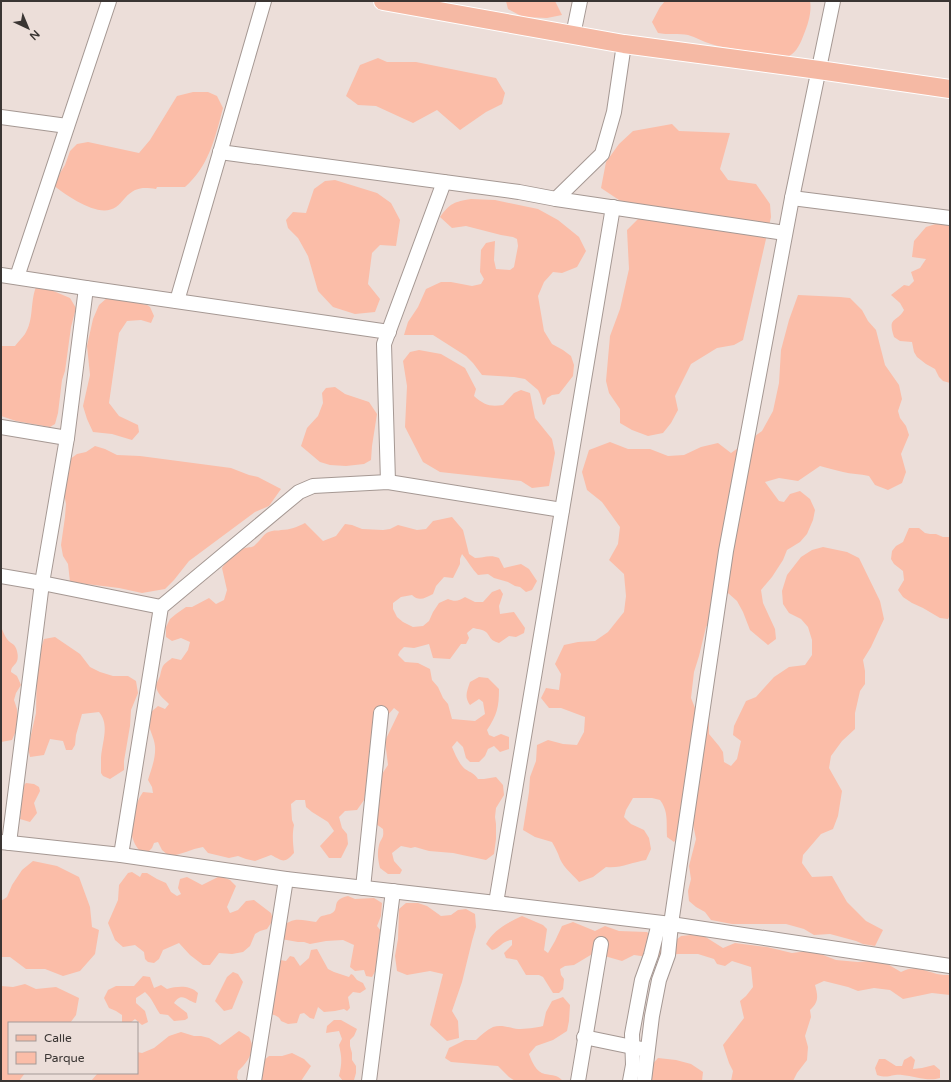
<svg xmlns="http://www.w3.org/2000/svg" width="951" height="1082" font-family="'Varela Round',sans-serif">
<rect width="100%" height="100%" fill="#ecded9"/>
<!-- green -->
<g fill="#fbbda8">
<polygon points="506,1 555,1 562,15 547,18 523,17 508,9"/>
<path d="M665,1H810C812,11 808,25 804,34C801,42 797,52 789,56C772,64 752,52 735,49C727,47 719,47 711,44C703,42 696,37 688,35C680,33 667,35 658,33L652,22L660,7Z"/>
<polygon points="378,58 387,62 416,62 496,78 505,93 502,104 486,112 460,130 437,110 413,123 376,106 358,105 346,96 360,65"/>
<path d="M193,92H208L217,96L223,108C215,138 209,166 185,187H157L156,189C143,187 135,187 125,198C122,201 119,205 116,207C99,219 68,196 54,186L60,173L65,165L70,151L77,144L88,142L139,153L150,140L177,96Z"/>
<polygon points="672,124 679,131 730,133 720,169 728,180 756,184 770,204 771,217 743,340 734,345 717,348 691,364 675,396 678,410 671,423 663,433 648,436 632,430 620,423 620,409 609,393 606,381 610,336 620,309 629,269 627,230 639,218 637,212 601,188 606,162 619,144 633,131"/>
<polygon points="335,180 377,193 391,203 400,220 396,246 380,245 372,253 368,284 380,299 375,312 355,314 333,307 318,291 308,256 298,238 288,228 286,220 293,212 306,213 314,189 325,181"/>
<path d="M471,199L495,200L538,209L558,220L579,237L586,251L577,267L562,273L553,272L544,282L538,296L544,331L552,344L563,350L571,356L574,365L573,376L559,394L552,395L547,398L545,404L543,405L540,394L538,390L525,379L514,377L482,375L473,363L466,356L433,335H404L408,322L418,307L426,289L441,282H451L472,286L481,284L484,279L480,272L481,250L486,243L495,241L494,260L496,269L510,270L514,267L518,246L517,239L513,237L501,235L466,226L452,228L440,217C450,203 454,202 471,199Z"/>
<path d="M939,223L950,224V383L943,381L939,377L935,369L926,364L917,357L914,352L912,342L900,341L894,337C887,316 897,323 904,310L900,303L891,295L904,285L909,286L914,281L911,272L920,268L926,259L912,257L914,241L926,227Z"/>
<path d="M36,287H44L70,298L76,308L71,327L65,371L62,380L58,413L55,424L50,427L16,421L1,416V346H15C18,342 22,338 25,334C34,320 30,302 36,287Z"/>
<path d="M798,295L840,297L850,298L862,310L868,321L876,330L885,365L899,385L902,399L898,411L900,418L906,426L909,435L901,454L906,472L902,483L888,490L875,485L869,476C860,474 851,474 843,472C835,470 827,468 820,466L798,481L779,478L765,482L779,501L784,502L790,494L800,491L810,499L815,510L813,520L807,534L800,542L787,550L783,560L772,577L761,590L763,603L775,629L776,639L768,645L750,630L743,612L737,601L728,593L706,627L699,656L694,672L691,698L695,708L709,721V734L719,746L723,752L724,762L731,766L737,759L741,741L733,735L734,726L746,701L756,697L774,677L789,667L805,665L812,655V640L808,627L801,619L789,613L783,604L782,591L787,575L801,557L812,550L823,547L847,552L859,558L880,601L884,619L871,647L863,660L865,671V684L860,691L855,713V729L842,741L831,756L829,768L842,791L838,816L833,829L821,834L803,855L802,863L812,877L832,876L847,902L866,921L883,930L875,946L863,944L856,941L830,934L814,935L804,929L786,924H732L711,920L705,912L696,907L689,901L688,891L691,879L689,866L696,839L692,819L674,842L667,837C666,823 669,812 660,800L652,798H633L626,810L624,817L631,824L644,830L649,838L651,849L646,860C633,862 619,869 606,867L593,877L579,882C573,875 564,868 560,859C558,853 555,847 552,842L535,837L523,830L529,792L530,777L536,761L537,745L548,740L563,744L577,745L584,732L585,717L561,708H549L541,698L546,688L559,690L561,674L555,664L564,645L578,642L595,641L608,632L624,612L626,596L624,574L609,560L618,544L620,527L602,502L587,490L582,472L589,450L610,442L628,449H650L668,456L684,455L701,447L718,443L731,453L762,431L773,411L779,383L781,350L789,320Z"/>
<polygon points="107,298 114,298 147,305 150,307 154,316 151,323 141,320 127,321 119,333 109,403 119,416 138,425 139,432 132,440 112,434 93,432 87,419 83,406 90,375 87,346 93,319 99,305"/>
<path d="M419,350L441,354L465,368L476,389L474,396C484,405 490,407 503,405L514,393L521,390L530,393L535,418L552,439L555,453L549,486L532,488L521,481L440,472L423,462L405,427L407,386L403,361L410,352Z"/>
<polygon points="335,387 345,394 369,402 377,414 372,446 371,460 364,464 346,466 330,465 320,462 301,446 307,428 318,416 323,403 322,393 326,388"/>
<polygon points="95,446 105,449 117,455 140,456 231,468 249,475 258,477 281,489 269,506 255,512 189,561 174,580 165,589 142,593 119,588 70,582 68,564 63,556 61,545 65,517 66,504 64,493 66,462 77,454 86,452"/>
<path d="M452,517L463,530L469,554L475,558C483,558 490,554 499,558L504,568L521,564L529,569L537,581L532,590L526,592L520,587L515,586L508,582L494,578L488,574L478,575C472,569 468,561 462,554L460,559V564L453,578L444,577L436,586L433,594C425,598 419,602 412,595L401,597L393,603V609L397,617L403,622L413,627L423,626L429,621L433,612L439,603L448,599C455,602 459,601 465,597L475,602H483L492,592L500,589L503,594L499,606L500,614L514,612L525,628L524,633L516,637L509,636L499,643C488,639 492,638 486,632C482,629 477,629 473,628L467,633L469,638L466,644H461L450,659L433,658L429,644L414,648L404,647L400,651L398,655L405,662L418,663L430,669L432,680L438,687L443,698L448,704L452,719L475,721L485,714L483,702L479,699L470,705C464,697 467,691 470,682L479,677L488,678L499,689C499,707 497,715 487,730L489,735L494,737L501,734L509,737V749L500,752L494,746L488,749L485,756L479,762H470L466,758L463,747L457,741L452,747C455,754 459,764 465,769C471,773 474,773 478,779H484L496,777L503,785L504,795L496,808L495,817L496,824V839L494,854L486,860L453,853L429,851L415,847L411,848L401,846L392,853L394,861L402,870L400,874H388L380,868C378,860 377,853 379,845C382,836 384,839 383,829L376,824L374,782L382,774L388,765L385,741L399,712L394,708L387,716L368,778L364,800L357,810L345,811L339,817L342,828L347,834L348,844L341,858H329L320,846L334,831L328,822L312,812L306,807L305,800H296L291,804L292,820L294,825C292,835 293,843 294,853C284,864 283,861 271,855L255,861L246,859L238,856L229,858L208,853L203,847C191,849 181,855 169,856L162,850L158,842L154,843L152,848L148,852L139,850C137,847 135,845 134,842C127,825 134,806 143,792L153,793L152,787L148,780C151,770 156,758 155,746C154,734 144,724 151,712C153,710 156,708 158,706L165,709L169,704C164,699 156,693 156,685C157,682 159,679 160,676C163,664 162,666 172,658L181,660L188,650L190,642L181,638L172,641L166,637V627L170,619L176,614L186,607H192L209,598L216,604L224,600L227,590L222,568C228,559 235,551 245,548C249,547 253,548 256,544C262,539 264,532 272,531C275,530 278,531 281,530C290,530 297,527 305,523L323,541L336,536L345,524L352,525L362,529L383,530L390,529L398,525L417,530L426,529L433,521Z"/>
<polygon points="909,528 919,528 925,533 930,534 936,534 943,537 950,537 950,615 948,619 940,618 923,608 912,603 903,597 898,590 904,580 903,571 894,564 891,559 892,551 896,546 903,542"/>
<path d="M1,627C3,631 4,635 7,639C9,642 12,643 14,645C17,648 19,657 17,661C15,666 11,666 11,672L17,676L21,685L16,693L14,700L17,709L18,726L12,740L1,742Z"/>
<path d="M55,637L80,654L90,667L100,672L113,676H128L136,681L138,693L131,710L130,726L124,761V770L110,779L103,776L101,773C101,768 101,763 101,758C102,742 110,725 99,712L82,714L76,735L75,745L72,750H66L63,741L50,739L44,755L30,757L28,748L36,713L37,660L44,639Z"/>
<path d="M26,783L34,784L39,787L40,791L34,803L37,813L30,822L20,819C22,808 20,800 20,789Z"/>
<polygon points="33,861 57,866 79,877 90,907 92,927 99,930 95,954 80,971 63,976 45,969 26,969 10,957 1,957 1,901 7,897 12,885 22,870"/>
<polygon points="132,872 140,877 142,873 147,873 157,879 166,883 171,892 177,896 181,894 178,888 180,879 187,877 202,885 220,876 230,880 236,886 227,907 230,913 238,910 246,901 254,900 271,913 273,920 267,929 260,931 255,934 250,946 243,952 232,954 219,953 210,965 203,965 190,955 179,943 163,950 159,959 154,963 148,962 145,959 144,952 135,945 123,947 115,940 108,923 118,900 119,885 128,873"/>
<path d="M348,896L355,899L374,898L382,903L381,916L377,926L381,931L379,936L377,968L372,977L366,976L364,970L355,971L350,967L354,945L343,940L326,941L310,944L304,942H298L281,939V929C292,916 300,920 316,922L320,917C323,915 329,915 332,913C340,909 330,900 348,896Z"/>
<polygon points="406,903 418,903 427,906 441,916 451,915 458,910 466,909 475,914 476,927 472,941 462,982 452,1011 458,1021 459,1038 447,1041 430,1025 443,974 430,971 407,975 397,971 395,956 398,939 399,909"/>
<path d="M522,916L543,925L547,929L544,950L548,953L555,941L562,926L573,922L595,931L605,926L619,931L647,932L655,940L675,941L681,936L691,935L704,936L723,948L735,943L767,947L792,953L808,951L823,955L836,960L858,962L872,961L884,962L901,972C914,965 923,970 937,974C941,975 946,975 950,975V995L932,993L903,999L890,990L874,988L858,991L848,987L824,981L815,985C818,996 819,1002 810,1010L811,1017L805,1036L808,1047L807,1060L797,1073L793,1081H731L733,1071L729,1063L723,1045L744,1018L740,1001L746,996L753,987L751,967L732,961L725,966L717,964L714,959L698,954H678L655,958L634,955L622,961L594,953L574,965L565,966L560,969L561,975L564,979L563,989L559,993H553L543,977L539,975H526L517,960L506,958L504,953L512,945V940C503,940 500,948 492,950L486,944C493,930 509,922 522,916Z"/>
<path d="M317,949L328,969L334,972L349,977L351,974L353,975L357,980L363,983L366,989L360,993L353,992L348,997L350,1008L347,1011L344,1009L335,1011L324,1012L318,1007L314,1019L310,1018L304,1013L300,1014L297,1023L288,1024L281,1021C279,1016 275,1015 269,1014L276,976L279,971L277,964L280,960L286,961L290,956L294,957L300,966L309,958L311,950Z"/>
<polygon points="233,972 238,974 243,982 232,1009 224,1011 215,1001 227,977"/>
<path d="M143,976L150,977L154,988L161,985L167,989C178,986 190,985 198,993L196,1003C187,1001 182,991 174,1003L187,1013L188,1018L185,1020L174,1021L168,1015L160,1014C155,1007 152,998 145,992L136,998V1003L145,1011L148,1022L142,1025L135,1019L130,1023H122V1015L116,1011L109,1008L104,998L108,990L116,986H134Z"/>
<polygon points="25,984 36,989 56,987 79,998 76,1015 70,1023 9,1023 9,1073 25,1073 19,1081 1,1081 1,986 13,987"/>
<path d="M563,997L570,1005L569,1021L567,1031L553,1040L536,1046L529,1054C532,1062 536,1072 545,1074C554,1076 556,1074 563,1081H515L509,1077L498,1066L451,1062L445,1058L449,1048L465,1040H476C481,1035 487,1030 493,1027C501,1024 511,1028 518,1029C525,1029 536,1028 543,1026L546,1012L552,1001Z"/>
<path d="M334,1020H341L357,1029L354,1036L350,1040V1046L352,1053V1060L356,1066V1073L354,1080L352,1081H343L339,1076C342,1063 342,1058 339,1045L342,1039L339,1031L326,1033L327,1026Z"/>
<path d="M239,1031L249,1037C250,1039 252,1043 252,1046C252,1056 245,1065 238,1071L237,1078L239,1081H91L98,1073H137V1052L142,1053L154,1048L169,1036L181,1032L194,1036H201L209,1038L220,1045Z"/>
<polygon points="292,1053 304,1059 311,1066 301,1081 255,1081 248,1073 269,1056 282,1056"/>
<path d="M911,1056L915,1060L913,1069L922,1068L934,1065L940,1070V1078C928,1082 915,1076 902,1075C891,1074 889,1079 877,1075L875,1068L879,1059H885L896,1066H902L904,1060Z"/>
<polygon points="658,1058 676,1060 691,1064 703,1072 702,1081 647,1081 648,1069"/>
</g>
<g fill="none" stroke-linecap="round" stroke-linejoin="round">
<defs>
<g id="minor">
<polyline points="573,35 580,1"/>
<polyline points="1,117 67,126"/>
<polyline points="220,152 519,192 556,199 785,233"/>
<polyline points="792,198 950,218"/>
<polyline points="556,199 602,154 614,112 624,44"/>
<polyline points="1,275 86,288 389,332"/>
<polyline points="17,277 109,1"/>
<polyline points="177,301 264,1"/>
<polyline points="1,427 67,438"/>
<polyline points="388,482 384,344 444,182"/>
<polyline points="1,576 42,583 161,607"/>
<polyline points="1,842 121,855 286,879 496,903 671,924 950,966"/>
<polyline points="9,843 42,583 67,438 86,288"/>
<polyline points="121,855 161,607 299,492 313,486 388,482 562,510"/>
<polyline points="363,888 381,713"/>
<polyline points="496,903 613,207"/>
<polyline points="584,1037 642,1049"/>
<polyline points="254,1081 286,879"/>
<polyline points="369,1081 393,891"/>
<polyline points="578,1081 601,944"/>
<polyline points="630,1081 633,1065 632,1034 642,980 651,955 659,923"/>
<polyline points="644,1081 652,1016 659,980 668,955 671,924 726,551 792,198 833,1"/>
</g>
<polyline id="major" points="383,1 624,44 819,70 950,89"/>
</defs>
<!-- minor casing -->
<use href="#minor" stroke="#a59893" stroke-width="16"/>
<!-- major casing -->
<use href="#major" stroke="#fff" stroke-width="20"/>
<!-- minor -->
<use href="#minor" stroke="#fff" stroke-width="14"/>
<!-- major -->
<use href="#major" stroke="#f5b9a4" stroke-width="18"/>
</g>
<!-- border -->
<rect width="951" height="1082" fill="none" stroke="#3a3533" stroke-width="4"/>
<!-- legend -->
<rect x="8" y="1022" width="130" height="52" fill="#ecded9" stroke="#a59a97"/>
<rect x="16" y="1035" width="20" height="6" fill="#f5b9a4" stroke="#a59a97"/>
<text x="44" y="1042" font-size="12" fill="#3a3533">Calle</text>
<rect x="16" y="1052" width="20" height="12" fill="#fbbda8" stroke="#a59a97"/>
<text x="44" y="1062" font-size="12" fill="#3a3533">Parque</text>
<!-- north arrow -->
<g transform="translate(28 28) rotate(136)" stroke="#ecded9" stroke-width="3" paint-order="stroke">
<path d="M0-3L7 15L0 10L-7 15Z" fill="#3a3533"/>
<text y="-6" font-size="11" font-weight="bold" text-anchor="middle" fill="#3a3533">N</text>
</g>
</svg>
